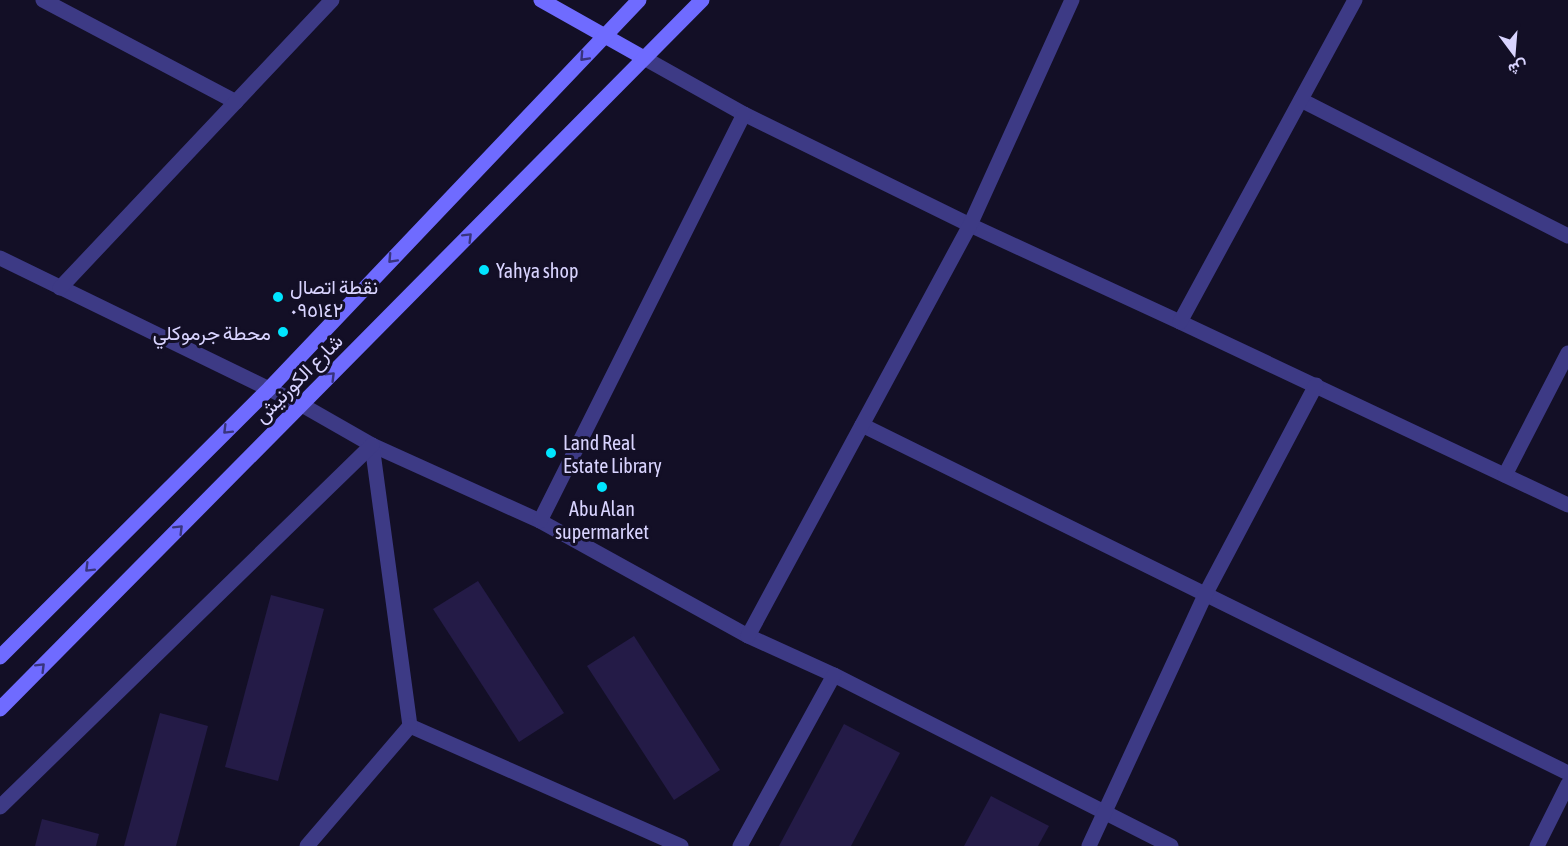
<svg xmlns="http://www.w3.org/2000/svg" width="1568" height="846" font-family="'Asap Condensed',Vazirmatn,sans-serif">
<rect width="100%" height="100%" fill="#130f26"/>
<!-- building -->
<g fill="#241b47">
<polygon points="478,581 564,713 519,742 433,609"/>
<polygon points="271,595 324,609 278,781 225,767"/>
<polygon points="634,636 720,770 674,800 587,666"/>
<polygon points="160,713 208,726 176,846 124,846"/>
<polygon points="844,724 900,753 851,846 779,846"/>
<polygon points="991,796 1049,826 1038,846 964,846"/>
<polygon points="42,819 99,834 96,846 35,846"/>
</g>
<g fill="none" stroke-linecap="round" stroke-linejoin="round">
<!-- street -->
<g stroke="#3d3a85" stroke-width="15">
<polyline points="43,0 236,102"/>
<polyline points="644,58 744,114 970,225 1180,322 1568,505"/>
<polyline points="1301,100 1568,236"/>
<polyline points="0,258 302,405 372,445 540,521 748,636 834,675 1171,846"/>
<polyline points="60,288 332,0"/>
<polyline points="1180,322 1355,0"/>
<polyline points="862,425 1568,773"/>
<polyline points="372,445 410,726 681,846"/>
<polyline points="1505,475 1568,353"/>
<polyline points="540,521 744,114"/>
<polyline points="748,636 970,225 1072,0"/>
<polyline points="0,807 372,445"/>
<polyline points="307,846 410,726"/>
<polyline points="740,846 834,675"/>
<polyline points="1089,846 1206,593 1316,385"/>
<polyline points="1537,846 1568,784"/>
</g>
<!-- secondary -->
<g stroke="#6f6bff" stroke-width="15">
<polyline points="541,0 644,58"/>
<polyline points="0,657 269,389 639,0"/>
<polyline points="0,709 702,0"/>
</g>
</g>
<!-- one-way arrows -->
<defs><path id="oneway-chevron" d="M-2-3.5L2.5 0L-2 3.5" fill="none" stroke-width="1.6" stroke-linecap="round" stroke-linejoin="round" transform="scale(1.5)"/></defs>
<g stroke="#38347d">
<use href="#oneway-chevron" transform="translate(584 57) rotate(133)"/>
<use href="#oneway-chevron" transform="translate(468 237) rotate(-45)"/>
<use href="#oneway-chevron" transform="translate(392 259) rotate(133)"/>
<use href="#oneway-chevron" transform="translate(331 376) rotate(-45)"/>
<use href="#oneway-chevron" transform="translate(227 430) rotate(135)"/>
<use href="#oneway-chevron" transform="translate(179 529) rotate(-45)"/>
<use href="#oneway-chevron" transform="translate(89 568) rotate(135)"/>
<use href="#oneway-chevron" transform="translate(41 667) rotate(-45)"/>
</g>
<!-- markers -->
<g fill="#00e5ff" stroke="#130f26" stroke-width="2">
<circle cx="484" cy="270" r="6"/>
<circle cx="278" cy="297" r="6"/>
<circle cx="283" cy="332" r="6"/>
<circle cx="551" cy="453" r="6"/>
<circle cx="602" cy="487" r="6"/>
</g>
<g text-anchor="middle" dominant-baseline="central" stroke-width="6" stroke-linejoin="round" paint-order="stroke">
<!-- poi labels -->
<g font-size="20" fill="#d9d4ff" stroke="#130f26" text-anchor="start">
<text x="496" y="270">Yahya shop</text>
<text x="290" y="286">نقطة اتصال<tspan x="290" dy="23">٠٩٥١٤٢</tspan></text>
<text x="271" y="332" text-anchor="end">محطة جرموكلي</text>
<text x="563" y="442">Land Real<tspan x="563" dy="23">Estate Library</tspan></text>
<text x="602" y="508" text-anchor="middle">Abu Alan<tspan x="602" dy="23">supermarket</tspan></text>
</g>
<!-- street labels -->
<g font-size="20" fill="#d9d4ff" stroke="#130f26">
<text transform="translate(298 378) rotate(-45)">شارع الكورنيش</text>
</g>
</g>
<!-- north arrow -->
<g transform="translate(1514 54) rotate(164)" stroke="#130f26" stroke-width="4.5" paint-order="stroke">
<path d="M0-4.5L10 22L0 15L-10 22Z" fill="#d9d4ff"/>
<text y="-9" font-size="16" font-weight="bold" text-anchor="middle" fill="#d9d4ff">ش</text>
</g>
</svg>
